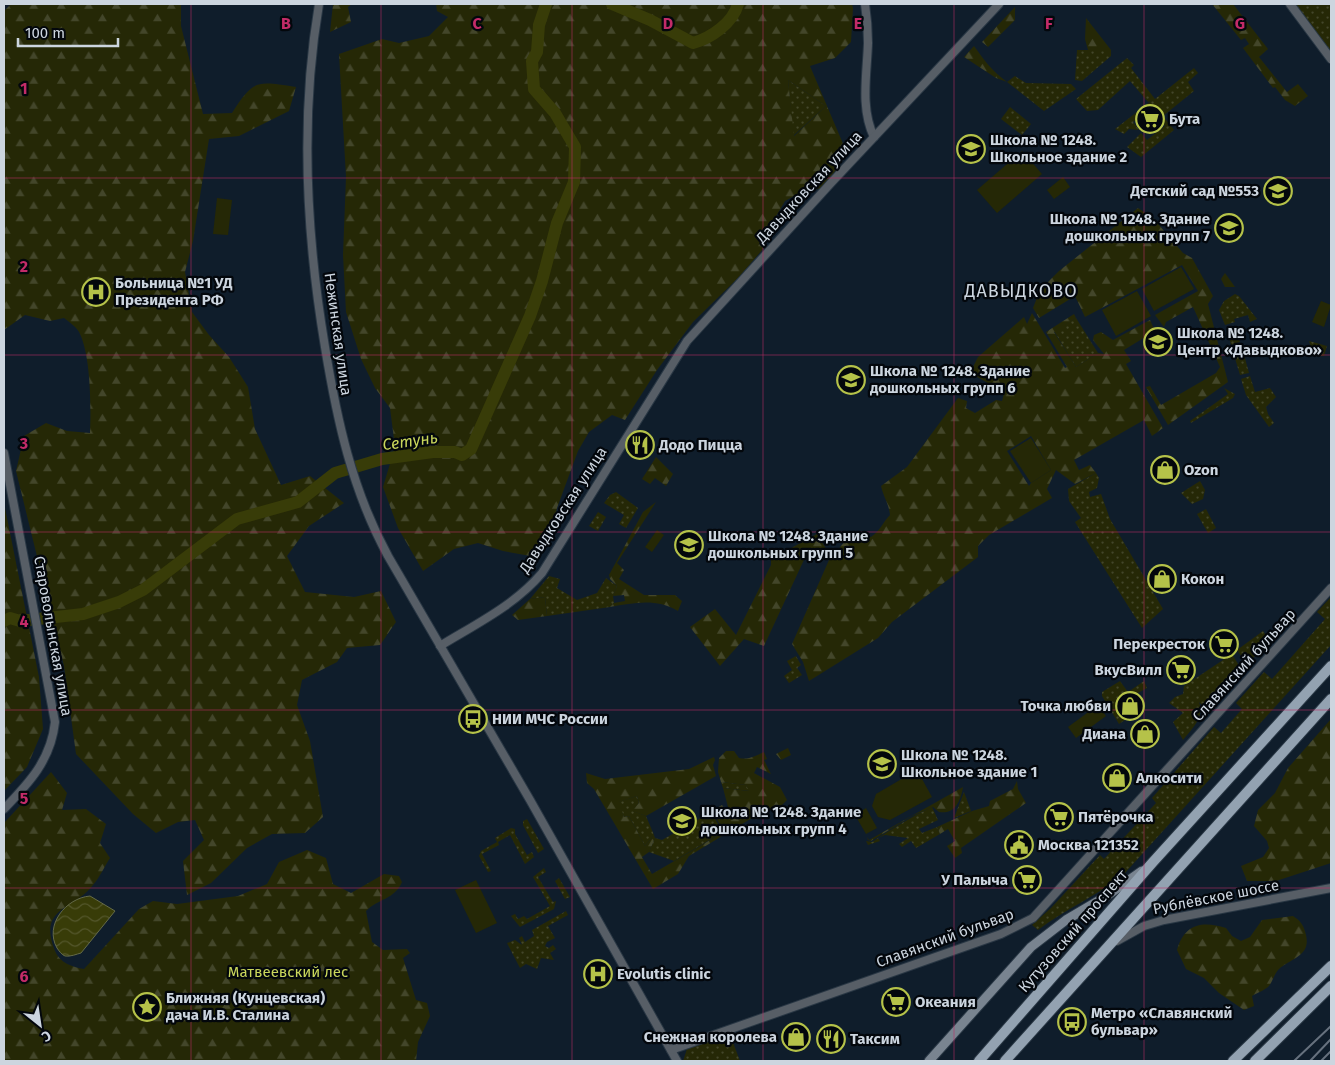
<svg xmlns="http://www.w3.org/2000/svg" width="1335" height="1065" font-family="'Fira Sans',sans-serif">
<defs>
<pattern id="grass-dots" width="8" height="8" patternUnits="userSpaceOnUse" patternTransform="scale(1.25)"><rect width="8" height="8" fill="#252806"/><path d="M2 2h.1M6 6h.1" fill="none" stroke="#43462a" stroke-width="1.8" stroke-linecap="round"/></pattern>
<pattern id="forest-firs" width="22" height="20" patternUnits="userSpaceOnUse" patternTransform="scale(1.25)"><rect width="22" height="20" fill="#252806"/><path d="M5 1l3.5 6h-7zM16 11l3.5 6h-7z" fill="#43462a"/></pattern>
<pattern id="water-waves" width="16" height="10" patternUnits="userSpaceOnUse" patternTransform="scale(1.25)"><rect width="16" height="10" fill="#383c08"/><path d="M0 5q4-4 8 0t8 0" fill="none" stroke="#54572c"/></pattern>
</defs>
<rect width="100%" height="100%" fill="#0f1d2b"/>
<!-- grass -->
<g fill="url(#grass-dots)">
<polygon points="1295,4 1331,4 1331,51"/>
<polygon points="1077,50 1111,50 1111,56 1082,81 1075,80"/>
<polygon points="1127,58 1134,65 1131,68 1155,99 1194,68 1198,73 1188,82 1194,91 1163,116 1174,130 1141,157 1127,147 1141,133 1147,140 1165,126 1151,109 1133,122 1139,130 1129,129 1124,134 1115,129 1151,101 1148,102 1130,81 1098,110 1087,111 1076,99"/>
<polygon points="1015,76 1026,83 1071,84 1076,89 1044,111 1007,82"/>
<polygon points="788,80 826,106 793,136"/>
<polygon points="1010,107 1031,124 1022,135 1001,119"/>
<polygon points="1235,294 1239,296 1257,319 1250,322 1248,315 1234,319 1235,322 1225,325 1219,310 1224,301"/>
<polygon points="1076,318 1098,353 1076,367 1054,331"/>
<polygon points="1236,326 1240,342 1231,345 1227,329"/>
<polygon points="1309,341 1327,346 1324,356 1313,355"/>
<polygon points="1243,351 1249,373 1240,375 1234,355"/>
<polygon points="1250,376 1255,392 1270,388 1276,397 1266,407 1268,414 1274,423 1269,427 1246,395 1241,379"/>
<polygon points="1224,388 1235,394 1233,398 1191,423 1190,421 1228,394"/>
<polygon points="1096,473 1099,478 1097,488 1089,492 1090,497 1101,494 1110,519 1163,609 1142,628 1075,522 1081,518 1069,501 1068,489"/>
<polygon points="1200,481 1205,490 1203,499 1192,504 1181,493"/>
<polygon points="616,492 638,508 626,528 619,524 624,515 604,503 610,495"/>
<polygon points="1206,509 1216,528 1208,533 1197,514"/>
<polygon points="598,512 606,517 598,531 589,526"/>
<polygon points="549,576 560,579 557,588 577,600 597,593 606,578 617,586 613,596 614,603 610,607 547,616 545,597 530,599"/>
<path d="M1331,597V645L1125,873C1098,896 1065,909 1038,930L1032,925L1051,908L1100,855L1104,859L1156,803L1152,798L1214,727L1221,733L1242,709L1236,703L1264,672L1272,679L1325,619L1317,612Z"/>
<polygon points="1263,631 1269,640 1247,665 1237,650"/>
<path d="M1232,654L1243,672L1207,711L1199,702C1205,717 1192,729 1183,740L1173,722L1183,713L1169,703L1175,697L1183,694L1184,686Z"/>
<polygon points="796,656 801,665 797,668 802,675 789,683 784,676 792,670 787,661"/>
<polygon points="1120,681 1128,692 1144,681 1147,688 1121,702 1124,707 1122,709 1128,718 1119,724 1102,696 1102,692"/>
<polygon points="721,782 746,785 750,791 723,788"/>
<polygon points="964,792 971,811 954,818"/>
<polygon points="637,796 639,803 633,811 646,816 654,835 645,846 629,816 624,817 618,802"/>
<path d="M932,807L938,820L919,829L922,833L937,827L940,834L916,848L911,841L902,847L899,844L908,838L885,835L878,838L880,841L868,845L866,841L872,842C891,829 911,817 932,807Z"/>
<polygon points="711,812 723,832 674,861 649,852 655,838 662,840"/>
<polygon points="527,819 544,849 538,853 523,825 523,821"/>
<polygon points="511,828 515,829 515,834 527,855 532,852 534,857 525,864 510,835 498,842 499,845 482,854 491,871 488,872 479,856 481,851 497,842 495,838"/>
<polygon points="544,868 546,872 538,877 553,902 556,901 554,909 520,927 511,916 515,914 518,919 524,916 527,919 550,906 533,877"/>
<polygon points="559,878 570,897 565,899 555,881"/>
<polygon points="566,911 568,915 548,926 555,938 547,942 545,946 549,948 553,945 556,949 550,953 554,960 541,958 537,969 526,964 520,968 507,943 515,940 522,945 519,938 522,936 525,942 534,936 532,930"/>
<polygon points="727,1035 731,1037 740,1061 683,1061 687,1049"/>
</g>
<!-- forest -->
<g fill="url(#forest-firs)" fill-rule="evenodd">
<path d="M11,4H181V26L203,114L232,113C254,79 256,81 296,87L289,111L239,136L209,139L193,241L185,272L192,312L209,335L229,357L248,387L255,429L281,485L310,476L344,503L309,526L287,556L305,592L354,597L381,591L396,622L380,645L347,648L337,662L302,680L297,705L310,741L323,817L305,833L272,834L247,848L211,883L187,895L183,861L204,840L195,820L178,822L156,833L133,814L76,754L64,666L16,471L24,436L46,423L67,431L90,433C91,407 91,358 80,334C78,328 69,322 64,318L50,321L25,315L4,330V11Z"/>
<polygon points="333,4 352,4 348,7 351,22 330,32"/>
<path d="M436,4H852L853,8L851,42L835,58L810,66L844,146L836,170L821,188L794,196L785,201L764,237L763,249L738,278L693,322L657,370L625,420L612,415L589,432L578,451L557,508L551,535L536,557L503,551L478,543L454,549L423,571L398,528L383,487L395,447L390,408L375,388L361,359L346,312L343,255L346,177L339,54L382,39L399,43L429,36L448,17L437,11ZM788,80L826,106L794,136Z"/>
<polygon points="1212,4 1233,4 1268,49 1259,57 1287,92 1298,84 1308,96 1295,106 1285,100 1275,87 1273,88 1243,48 1249,44 1245,38 1241,40"/>
<polygon points="1015,7 1015,20 988,47 982,42"/>
<polygon points="1086,18 1111,50 1088,50 1085,39"/>
<path d="M974,46C984,60 992,71 1007,82L996,78L964,57Z"/>
<polygon points="1138,208 1153,218 1183,253 1192,258 1213,296 1208,304 1228,382 1168,425 1146,387 1150,386 1161,405 1216,373 1220,367 1193,307 1166,322 1164,327 1155,315 1198,291 1182,265 1085,317 1075,296 1039,318 1033,308 1040,290 1059,271"/>
<polygon points="1225,273 1235,287 1225,287 1221,279"/>
<path d="M1032,313L1065,368L1067,367L1046,332L1074,314L1076,318L1054,332L1076,367L1098,353L1104,354L1093,340L1094,335L1101,332L1113,340L1150,320L1155,331L1124,350L1131,361L1126,364L1163,428L1152,436L1144,420L1074,460L1079,470L1090,465L1096,473L1075,484L1056,470L1047,489L1052,498L989,535L978,546V557L892,622L878,638L809,681L803,662L792,644L829,560L852,533L863,532L871,537C880,531 883,522 890,515C889,504 883,496 881,486L907,467L958,398L967,401L966,408L975,413L996,400L1002,401L1005,390L995,387L970,373L978,357L1024,317L1027,324ZM1031,436L1051,470L1031,483L1029,486L1007,451Z"/>
<polygon points="656,457 673,474 666,486 655,478 650,484 642,479"/>
<path d="M656,502L617,563L624,570L619,579L644,595H675L682,601L678,611C656,598 634,603 610,607L614,603L625,601L624,595L613,596L617,586L610,579L609,575L643,512Z"/>
<polygon points="4,503 39,677 43,729 27,767 4,791"/>
<polygon points="817,534 827,550 824,557 809,549 764,646 744,639 720,666 690,627 715,609 736,635 771,565 771,559"/>
<polygon points="545,597 547,616 518,620 512,615 530,599"/>
<polygon points="1331,719 1331,863 1276,881 1247,881 1241,866 1263,857 1269,848 1267,841 1254,826 1258,810 1275,793 1288,768"/>
<polygon points="788,748 791,755 781,760 776,754"/>
<path d="M726,751H734L739,758C749,760 755,756 764,752L767,759L764,760L771,774L757,767L754,773L780,787L787,800L781,806L777,805V808L762,812L689,856L678,874L653,889L594,789L587,783L586,773L605,779L689,769L714,757L715,760L713,765L716,776L646,816L632,811L639,803L637,796L619,802L624,817L629,816L645,846L654,835L655,838L649,852L642,857L652,874L724,832L712,811L722,805L725,809L728,807L723,788L749,791L746,785L721,782L718,772L719,758Z"/>
<path d="M51,772L67,793L62,810L86,809L106,824L100,843L110,858C104,867 100,877 93,885C75,910 37,906 55,951C60,963 72,967 84,969L139,909L153,901L177,904L238,896L267,884L279,862L307,850L326,858L333,884L351,893L384,874L399,876L402,882C394,900 379,898 366,911L372,942L383,950L407,949L410,953L403,958L416,1000L427,1003L430,1016L418,1042L416,1061H4V823Z"/>
<polygon points="1017,781 1018,789 1026,803 961,848 962,853 955,858 947,846 955,841 948,829 940,834 937,827 972,811 989,806 990,801 1013,789"/>
<path d="M963,787C961,799 956,815 939,812L933,807L912,816L871,841L868,840L867,837L869,840Z"/>
<path d="M1293,916C1301,921 1304,926 1306,935C1311,956 1291,958 1279,969C1274,974 1273,981 1269,986C1265,990 1257,993 1252,996L1254,1006L1244,1010L1219,993L1204,978L1186,969L1177,950C1184,925 1201,920 1226,928L1232,936L1241,941L1250,937L1262,920Z"/>
</g>
<!-- garden -->
<g fill="#252806">
<polygon points="1022,151 1042,174 997,213 977,190"/>
<polygon points="1063,177 1070,187 1054,199 1047,190"/>
<polygon points="217,198 232,200 228,235 213,234"/>
<polygon points="1181,267 1194,289 1154,311 1142,289"/>
<polygon points="1137,291 1151,316 1116,336 1102,310"/>
<polygon points="1321,301 1331,305 1324,327 1312,322"/>
<polygon points="1031,438 1051,470 1031,483 1010,451"/>
<polygon points="657,530 664,535 652,552 645,547"/>
<polygon points="1098,705 1106,716 1076,738 1068,727"/>
<polygon points="917,770 932,797 890,820 878,817 872,806 876,794"/>
<polygon points="866,808 877,828 866,834 855,815"/>
<polygon points="476,880 497,923 476,933 455,890"/>
</g>
<!-- water -->
<path fill="url(#water-waves)" stroke="#646a48" d="M90,896L115,911L81,953C77,954 70,957 65,956C62,955 59,951 57,948C44,925 66,898 90,896Z"/>
<g fill="none" stroke-linecap="round" stroke-linejoin="round">
<!-- river -->
<g stroke="#383c08" stroke-width="12">
<path d="M612,4L650,20L693,43C711,38 733,23 738,4"/>
<polyline points="4,621 10,618 20,621 83,614 119,602 143,590 237,519 298,502 335,473 382,459 433,452 455,452 462,455 471,449 530,316 542,281 557,223 574,182 575,147 555,113 534,89 532,61 537,52 539,25 546,4"/>
</g>
<defs>
<g id="tertiary">
<path d="M319,4C300,116 306,234 325,347C337,420 352,490 388,556L530,800L677,1061"/>
<path d="M865,4C867,17 868,30 868,43C867,74 860,108 874,137"/>
<polyline points="1290,4 1331,59"/>
<path d="M4,453L55,722C51,760 29,783 4,809"/>
<path d="M440,646C476,624 515,605 542,573L687,341L830,184L999,4"/>
<polyline points="1117,941 1144,926 1164,920 1331,888"/>
<polyline points="671,1050 1001,934 1033,918 1331,588"/>
</g>
<polyline id="secondary" points="929,1061 1031,947 1066,920 1105,897 1142,871"/>
<g id="primary">
<polyline points="979,1061 1153,862 1331,666"/>
<polyline points="1005,1061 1331,699"/>
<polyline points="1233,1061 1331,966"/>
<polyline points="1255,1061 1331,986"/>
</g>
</defs>
<!-- tertiary casing -->
<use href="#tertiary" stroke="#293744" stroke-width="10"/>
<!-- secondary casing -->
<use href="#secondary" stroke="#293744" stroke-width="11"/>
<!-- primary casing -->
<use href="#primary" stroke="#293744" stroke-width="12"/>
<!-- tertiary -->
<use href="#tertiary" stroke="#575e66" stroke-width="8"/>
<!-- secondary -->
<use href="#secondary" stroke="#798490" stroke-width="9"/>
<!-- primary -->
<use href="#primary" stroke="#93a2b1" stroke-width="10"/>
<!-- rail -->
<g stroke="#66717e" stroke-width="2">
<polyline points="1294,1061 1331,1026"/>
<polyline points="1310,1061 1331,1039"/>
<polyline points="1321,1061 1331,1051"/>
</g>
</g>
<!-- grid -->
<path fill="none" stroke="#c32b68" stroke-width="1" stroke-opacity="0.55" d="M191,4V1061M381,4V1061M572,4V1061M763,4V1061M954,4V1061M1144,4V1061M4,178H1331M4,355H1331M4,532H1331M4,710H1331M4,888H1331"/>
<!-- icons -->
<defs>
<symbol id="supermarket-ring" viewBox="-11 -11 22 22"><circle r="9.5" fill="#03070c" stroke="#b5c249" stroke-width="1.5"/><path d="M-6-5.5h2.5l.6 2H6L4.5 2H-2.5L-4.4-4H-6ZM-1.5 3.2a1.3 1.3 0 1 0 .1 0ZM3 3.2a1.3 1.3 0 1 0 .1 0Z" fill="#b5c249"/></symbol>
<symbol id="school-ring" viewBox="-11 -11 22 22"><circle r="9.5" fill="#03070c" stroke="#b5c249" stroke-width="1.5"/><path d="M0-5L7-2L0 1L-7-2ZM-4 1L0 2.5L4 1V4Q0 6-4 4Z" fill="#b5c249"/></symbol>
<symbol id="hospital-ring" viewBox="-11 -11 22 22"><circle r="9.5" fill="#03070c" stroke="#b5c249" stroke-width="1.5"/><path d="M-5-5h3v3.5h4V-5h3V5h-3V1.5h-4V5h-3Z" fill="#b5c249"/></symbol>
<symbol id="restaurant-ring" viewBox="-11 -11 22 22"><circle r="9.5" fill="#03070c" stroke="#b5c249" stroke-width="1.5"/><path d="M-5-6h1v4h1v-4h1v4h1v-4h1v5L-1.5 .5V6h-2V.5L-5-1ZM5-6V6H3V1.5H1.5Q1.5-4 5-6Z" fill="#b5c249"/></symbol>
<symbol id="shop-ring" viewBox="-11 -11 22 22"><circle r="9.5" fill="#03070c" stroke="#b5c249" stroke-width="1.5"/><path d="M-5-2.5h2.3a2.7 3.5 0 0 1 5.4 0H5L5.5 6h-11ZM-1.5-2.5h3a1.5 2.3 0 0 0-3 0Z" fill="#b5c249"/></symbol>
<symbol id="bus-ring" viewBox="-11 -11 22 22"><circle r="9.5" fill="#03070c" stroke="#b5c249" stroke-width="1.5"/><path d="M-5-6H5V4H4V6H2V4H-2V6H-4V4H-5ZM-3.5-4V0h7V-4ZM-3.5 1.2v1.5H-2V1.2ZM2 1.2v1.5H3.5V1.2Z" fill="#b5c249"/></symbol>
<symbol id="civic-ring" viewBox="-11 -11 22 22"><circle r="9.5" fill="#03070c" stroke="#b5c249" stroke-width="1.5"/><path d="M-.6-6.5H3V-4.5H.6V-3L4-1V1h2V6H-6V1h2V-1L-.6-3ZM-1.2 2.5V6h2.4V2.5Z" fill="#b5c249"/></symbol>
<symbol id="sight-ring" viewBox="-11 -11 22 22"><circle r="9.5" fill="#03070c" stroke="#b5c249" stroke-width="1.5"/><path d="M0-6L1.8-2.2L6-1.7L2.9 1.2L3.7 5.4L0 3.3L-3.7 5.4L-2.9 1.2L-6-1.7L-1.8-2.2Z" fill="#b5c249"/></symbol>
</defs>
<g fill-rule="evenodd">
<use href="#supermarket-ring" x="1134" y="103" width="32" height="32"/>
<use href="#school-ring" x="955" y="133" width="32" height="32"/>
<use href="#school-ring" x="1262" y="175" width="32" height="32"/>
<use href="#school-ring" x="1213" y="212" width="32" height="32"/>
<use href="#hospital-ring" x="80" y="276" width="32" height="32"/>
<use href="#school-ring" x="1142" y="326" width="32" height="32"/>
<use href="#school-ring" x="835" y="364" width="32" height="32"/>
<use href="#restaurant-ring" x="624" y="429" width="32" height="32"/>
<use href="#shop-ring" x="1149" y="454" width="32" height="32"/>
<use href="#school-ring" x="673" y="529" width="32" height="32"/>
<use href="#shop-ring" x="1146" y="563" width="32" height="32"/>
<use href="#supermarket-ring" x="1208" y="628" width="32" height="32"/>
<use href="#supermarket-ring" x="1165" y="654" width="32" height="32"/>
<use href="#shop-ring" x="1114" y="690" width="32" height="32"/>
<use href="#bus-ring" x="457" y="703" width="32" height="32"/>
<use href="#shop-ring" x="1129" y="718" width="32" height="32"/>
<use href="#school-ring" x="866" y="748" width="32" height="32"/>
<use href="#shop-ring" x="1101" y="762" width="32" height="32"/>
<use href="#supermarket-ring" x="1043" y="801" width="32" height="32"/>
<use href="#school-ring" x="666" y="805" width="32" height="32"/>
<use href="#civic-ring" x="1003" y="829" width="32" height="32"/>
<use href="#supermarket-ring" x="1011" y="864" width="32" height="32"/>
<use href="#hospital-ring" x="582" y="958" width="32" height="32"/>
<use href="#supermarket-ring" x="880" y="986" width="32" height="32"/>
<use href="#sight-ring" x="131" y="991" width="32" height="32"/>
<use href="#bus-ring" x="1056" y="1006" width="32" height="32"/>
<use href="#shop-ring" x="780" y="1021" width="32" height="32"/>
<use href="#restaurant-ring" x="815" y="1023" width="32" height="32"/>
</g>
<g text-anchor="middle" dominant-baseline="central" stroke-width="4.5" stroke-linejoin="round" paint-order="stroke">
<!-- poi labels -->
<g font-size="15" font-weight="bold" fill="#ccd5df" stroke="#03070c" text-anchor="start">
<text x="1169" y="119">Бута</text>
<text x="990" y="140">Школа № 1248.<tspan x="990" dy="17">Школьное здание 2</tspan></text>
<text x="1259" y="191" text-anchor="end">Детский сад №553</text>
<text x="1210" y="219" text-anchor="end">Школа № 1248. Здание<tspan x="1210" dy="17">дошкольных групп 7</tspan></text>
<text x="115" y="283">Больница №1 УД<tspan x="115" dy="17">Президента РФ</tspan></text>
<text x="1177" y="333">Школа № 1248.<tspan x="1177" dy="17">Центр «Давыдково»</tspan></text>
<text x="870" y="371">Школа № 1248. Здание<tspan x="870" dy="17">дошкольных групп 6</tspan></text>
<text x="659" y="445">Додо Пицца</text>
<text x="1184" y="470">Ozon</text>
<text x="708" y="536">Школа № 1248. Здание<tspan x="708" dy="17">дошкольных групп 5</tspan></text>
<text x="1181" y="579">Кокон</text>
<text x="1205" y="644" text-anchor="end">Перекресток</text>
<text x="1162" y="670" text-anchor="end">ВкусВилл</text>
<text x="1111" y="706" text-anchor="end">Точка любви</text>
<text x="492" y="719">НИИ МЧС России</text>
<text x="1126" y="734" text-anchor="end">Диана</text>
<text x="901" y="755">Школа № 1248.<tspan x="901" dy="17">Школьное здание 1</tspan></text>
<text x="1136" y="778">Алкосити</text>
<text x="701" y="812">Школа № 1248. Здание<tspan x="701" dy="17">дошкольных групп 4</tspan></text>
<text x="1078" y="817">Пятёрочка</text>
<text x="1038" y="845">Москва 121352</text>
<text x="1008" y="880" text-anchor="end">У Палыча</text>
<text x="617" y="974">Evolutis clinic</text>
<text x="166" y="998">Ближняя (Кунцевская)<tspan x="166" dy="17">дача И.В. Сталина</tspan></text>
<text x="915" y="1002">Океания</text>
<text x="1091" y="1013">Метро «Славянский<tspan x="1091" dy="17">бульвар»</tspan></text>
<text x="777" y="1037" text-anchor="end">Снежная королева</text>
<text x="850" y="1039">Таксим</text>
</g>
<!-- street labels -->
<g font-size="15" fill="#ccd5df" stroke="#03070c">
<text transform="translate(809 187) rotate(-47)">Давыдковская улица</text>
<text transform="translate(338 334) rotate(82)">Нежинская улица</text>
<text transform="translate(563 510) rotate(-57)">Давыдковская улица</text>
<text transform="translate(53 636) rotate(80)">Староволынская улица</text>
<text transform="translate(1244 665) rotate(-48)">Славянский бульвар</text>
<text transform="translate(1216 897) rotate(-11)">Рублёвское шоссе</text>
<text transform="translate(1073 931) rotate(-49)">Кутузовский проспект</text>
<text transform="translate(945 938) rotate(-20)">Славянский бульвар</text>
</g>
<!-- park labels -->
<g font-size="15" fill="#cad75c" stroke="#03070c">
<text x="288" y="972">Матвеевский лес</text>
</g>
<!-- water labels -->
<g font-size="16" font-style="italic" fill="#c9d65b" stroke="#03070c">
<text transform="translate(410 441) rotate(-8)">Сетунь</text>
</g>
<!-- quarter labels -->
<g font-size="18" letter-spacing="1" fill="#ccd5df" stroke="#03070c">
<text x="1021" y="291">ДАВЫДКОВО</text>
</g>
</g>
<g font-size="16" text-anchor="middle" font-weight="bold" fill="#c32b68" stroke="#03070c" stroke-width="4.5" stroke-linejoin="round" paint-order="stroke">
<text x="286" y="29">B</text>
<text x="477" y="29">C</text>
<text x="668" y="29">D</text>
<text x="858" y="29">E</text>
<text x="1049" y="29">F</text>
<text x="1240" y="29">G</text>
<text x="24" y="94">1</text>
<text x="24" y="272">2</text>
<text x="24" y="449">3</text>
<text x="24" y="627">4</text>
<text x="24" y="804">5</text>
<text x="24" y="982">6</text>
</g>
<!-- border -->
<rect width="1335" height="1065" fill="none" stroke="#ccd5df" stroke-width="10"/>
<!-- north arrow -->
<g transform="translate(40 1025) rotate(150)" stroke="#03070c" stroke-width="4" paint-order="stroke">
<path d="M0-4L9 19L0 12L-9 19Z" fill="#ccd5df"/>
<text y="-8" font-size="14" font-weight="bold" text-anchor="middle" fill="#ccd5df">С</text>
</g>
<!-- scale -->
<path d="M18 38v8h100v-8" fill="none" stroke="#ccd5df" stroke-width="2.5"/>
<text x="25" y="38" font-size="15" fill="#ccd5df" stroke="#03070c" stroke-width="4" paint-order="stroke">100 m</text>
</svg>
